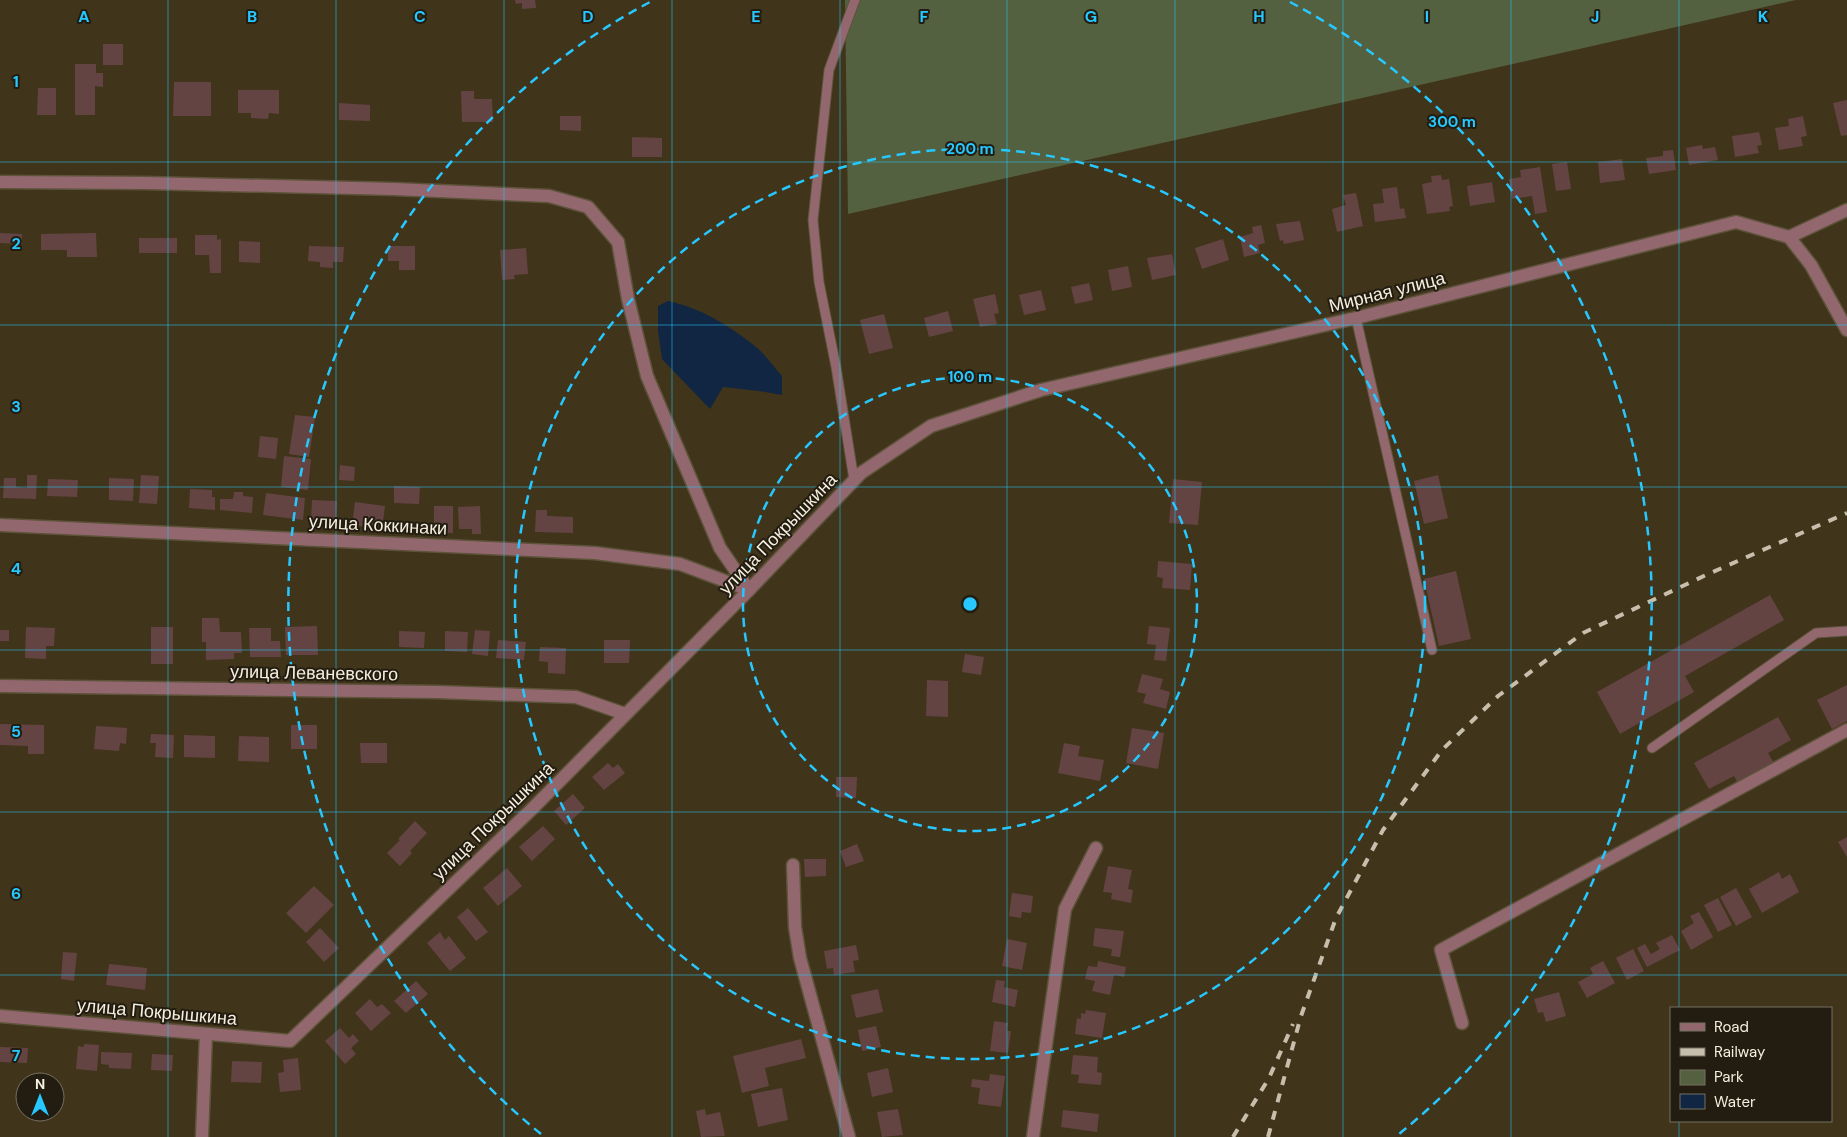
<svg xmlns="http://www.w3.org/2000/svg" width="1847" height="1137" font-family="'DM Sans',sans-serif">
<rect width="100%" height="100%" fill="#40341a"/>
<!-- green -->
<polygon fill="#536141" points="845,0 1796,0 848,214"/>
<!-- water -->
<path fill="#112642" d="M668,301C701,308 730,326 756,347C766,355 773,367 782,376V395L759,391L723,387L710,409L662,359L658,331V306Z"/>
<!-- building -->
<g fill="#634443">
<polygon points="515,0 535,0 536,8 522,9 522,3 516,4"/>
<rect x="103" y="44" width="20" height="21"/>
<polygon points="75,64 96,64 96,73 103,73 103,87 95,86 95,115 75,115"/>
<polygon points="174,82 211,82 211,116 173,116"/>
<polygon points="38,88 56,88 56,115 37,115"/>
<polygon points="238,90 279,90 279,114 269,113 268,119 251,118 251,113 238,113"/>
<polygon points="461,91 474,91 474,99 492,99 493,122 462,122"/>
<polygon points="1847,100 1847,135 1841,136 1833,103"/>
<polygon points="339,103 370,105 370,121 339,120"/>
<polygon points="560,116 581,116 581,131 560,130"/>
<polygon points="1803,116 1807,136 1801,137 1803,146 1779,150 1775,128 1789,126 1788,119"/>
<polygon points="1759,132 1762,145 1757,146 1759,153 1735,157 1732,136"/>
<polygon points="632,137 662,138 662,157 632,157"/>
<polygon points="1702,145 1703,149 1715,147 1718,160 1689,165 1686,148"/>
<polygon points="1673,150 1676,170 1649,174 1646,158 1663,156 1663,151"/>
<polygon points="1622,159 1625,180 1600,183 1598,162"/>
<polygon points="1567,162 1571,189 1556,191 1552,164"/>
<polygon points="1540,167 1547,212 1535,214 1532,196 1512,199 1509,179 1521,177 1520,170"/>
<polygon points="1441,175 1442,180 1449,179 1453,206 1449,207 1450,211 1427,214 1422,184 1432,182 1431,176"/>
<polygon points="1492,182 1495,202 1470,206 1467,186"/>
<polygon points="1397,187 1400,209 1404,208 1406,218 1375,222 1373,204 1384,203 1382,189"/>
<polygon points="1356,193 1363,226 1337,232 1332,209 1346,205 1343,195"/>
<polygon points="1300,221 1304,240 1284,244 1283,240 1280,241 1276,224"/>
<polygon points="1261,225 1265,243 1258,245 1260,253 1244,257 1240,237 1253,233 1252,227"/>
<polygon points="0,233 22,234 22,244 0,243"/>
<polygon points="96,233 97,257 67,257 67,250 41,250 41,234"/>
<polygon points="195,235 217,235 217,240 221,239 221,273 210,273 209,255 195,255"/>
<rect x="139" y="238" width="38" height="15"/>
<polygon points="1223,239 1229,260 1202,269 1195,248"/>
<polygon points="239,241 260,242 260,263 239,262"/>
<polygon points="309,246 344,247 343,262 333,262 333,268 320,267 320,262 308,261"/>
<polygon points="388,246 415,246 415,270 399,270 399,261 388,261"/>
<polygon points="526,248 528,274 514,275 515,279 502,280 500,250"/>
<polygon points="1172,254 1176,275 1152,280 1147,258"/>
<polygon points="1128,266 1132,287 1112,291 1108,270"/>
<polygon points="1089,283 1093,300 1075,304 1071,287"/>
<polygon points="1041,290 1046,310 1024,315 1019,295"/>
<polygon points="995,294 999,313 994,314 997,324 980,327 973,299"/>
<polygon points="948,311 953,331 929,337 924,318"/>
<polygon points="884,314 893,348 869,354 860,320"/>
<polygon points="295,415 315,417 309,457 289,454"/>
<polygon points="260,436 278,438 276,459 258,457"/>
<polygon points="284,456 311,459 308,490 281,487"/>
<polygon points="340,465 355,467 354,481 339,480"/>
<polygon points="27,475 37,475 36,499 3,498 4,478 16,478 16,487 27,488"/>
<polygon points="141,475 159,476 157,504 139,503"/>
<polygon points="1438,475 1448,518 1424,524 1414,481"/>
<polygon points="109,478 134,479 133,501 109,500"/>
<polygon points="48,479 78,480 77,497 47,496"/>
<polygon points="1173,479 1202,482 1198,525 1169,523"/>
<polygon points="394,486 420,487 419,504 394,503"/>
<polygon points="190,489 212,490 212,497 215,497 215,510 189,508"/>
<polygon points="234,492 243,492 243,496 253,497 252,513 220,510 220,499 233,499"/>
<polygon points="266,493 305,498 303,520 263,515"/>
<polygon points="312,500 337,501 336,523 311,522"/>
<polygon points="355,502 385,506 383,521 377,520 376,528 352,525"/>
<rect x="434" y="506" width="19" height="27"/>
<polygon points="480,506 481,534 472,534 472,529 459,529 458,507"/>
<polygon points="536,510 547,510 547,516 573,517 573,533 535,532"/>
<polygon points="1158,561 1192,564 1190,590 1162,588 1163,578 1157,577"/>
<polygon points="1456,571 1471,639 1439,646 1424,579"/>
<polygon points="1770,595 1784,620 1685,676 1694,692 1620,734 1597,692"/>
<polygon points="202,618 219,618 220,632 241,632 242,653 234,653 234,659 206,660 206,642 202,642"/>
<polygon points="317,626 318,655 286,655 285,627"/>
<polygon points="1149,626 1170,628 1166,661 1154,660 1156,645 1147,644"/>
<polygon points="26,627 55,628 54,646 46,646 46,659 25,658"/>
<rect x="151" y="627" width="22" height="37"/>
<polygon points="249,628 271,628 271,641 280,641 281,657 250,657"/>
<rect x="0" y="630" width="9" height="11"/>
<polygon points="475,630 490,631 488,656 472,654"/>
<polygon points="399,631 425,632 424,648 399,647"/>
<polygon points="445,631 468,632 467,652 445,651"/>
<polygon points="498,640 526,642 524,660 496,658"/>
<polygon points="604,640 630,640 629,663 604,663"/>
<polygon points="540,647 566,648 565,674 548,673 548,662 539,661"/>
<polygon points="965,654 984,657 981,675 962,672"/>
<polygon points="1142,674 1163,679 1160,689 1170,692 1166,709 1143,703 1146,694 1137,692"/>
<polygon points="927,680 948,681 948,717 926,716"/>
<polygon points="1847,685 1847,721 1832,729 1817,700"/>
<polygon points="1778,717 1791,740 1768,753 1775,765 1739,785 1734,776 1709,789 1694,763"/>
<polygon points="0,724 44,725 44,754 28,754 28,746 0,745"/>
<rect x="291" y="725" width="26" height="24"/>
<polygon points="96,726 127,728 126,744 120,743 119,751 94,749"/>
<polygon points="1132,728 1164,733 1158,769 1126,763"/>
<polygon points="151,734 174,735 173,758 155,757 156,743 150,743"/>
<polygon points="184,735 215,736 215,758 184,757"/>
<polygon points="239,736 269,737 269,762 238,761"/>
<polygon points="360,743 387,743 387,763 361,763"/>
<polygon points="1064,743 1080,746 1078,756 1104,760 1100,781 1058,773"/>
<polygon points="608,763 613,768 618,764 625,773 604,790 592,777"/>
<polygon points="836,777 857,777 856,798 836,797"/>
<polygon points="573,794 585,808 566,825 554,811"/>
<polygon points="415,821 427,833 410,851 412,853 400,866 387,853 400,840 398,839"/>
<polygon points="543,826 555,839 532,861 519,847"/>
<polygon points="1847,837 1847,857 1838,842"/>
<polygon points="857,844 864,861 846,867 840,851"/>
<polygon points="804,859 826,859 826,876 805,877"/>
<polygon points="1108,866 1132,870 1128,889 1133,890 1131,903 1111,899 1112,893 1103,892"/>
<polygon points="507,868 522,886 498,906 483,888"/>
<polygon points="1779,872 1782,879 1790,874 1799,892 1762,913 1749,889"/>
<polygon points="314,886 334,905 306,933 286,913"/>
<polygon points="1736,888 1752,917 1736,926 1720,897"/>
<polygon points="1012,893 1033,896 1031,913 1022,912 1021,918 1009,916"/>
<polygon points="1718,898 1732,925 1718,932 1704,905"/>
<polygon points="468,908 488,932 476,941 457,917"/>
<polygon points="1699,912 1713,937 1691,950 1681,931 1694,923 1690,916"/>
<polygon points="320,928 339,948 324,962 306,942"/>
<polygon points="1095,928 1124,931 1120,957 1111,956 1112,949 1093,946"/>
<polygon points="440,932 445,940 449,936 466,958 450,971 427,943"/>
<polygon points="1672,935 1680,950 1647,967 1637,948 1645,944 1651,954 1660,949 1656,943"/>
<polygon points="1007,939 1027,943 1022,970 1002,966"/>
<polygon points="856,945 859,960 853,961 855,972 834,975 833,968 827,969 824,951"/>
<polygon points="1633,949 1644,971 1627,980 1616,958"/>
<polygon points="63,952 77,953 74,981 61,979"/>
<polygon points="1098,961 1126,967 1124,977 1114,975 1110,995 1092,991 1095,981 1085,979 1088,966 1097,967"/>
<polygon points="1603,961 1615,983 1587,998 1578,982 1593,974 1590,968"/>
<polygon points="109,964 147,968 145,990 106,985"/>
<polygon points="996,980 1005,981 1004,987 1018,990 1015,1007 992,1002"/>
<polygon points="416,981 428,994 406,1013 394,1001"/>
<polygon points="878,989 883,1012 856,1018 851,995"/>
<polygon points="1559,992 1566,1016 1546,1022 1543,1012 1538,1013 1534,999"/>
<polygon points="370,999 377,1007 382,1004 391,1013 371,1031 355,1013"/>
<polygon points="1086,1010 1106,1013 1102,1038 1075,1034 1077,1018 1081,1019 1081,1013 1085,1014"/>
<polygon points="994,1021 1008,1023 1007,1031 1011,1031 1008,1053 990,1051"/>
<polygon points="876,1026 881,1047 862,1051 858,1030"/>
<polygon points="340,1028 349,1038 353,1034 359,1041 351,1048 356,1054 345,1064 325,1041"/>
<polygon points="801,1039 806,1058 765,1068 769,1086 742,1093 733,1056"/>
<polygon points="84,1044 99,1045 97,1071 76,1069 78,1046 84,1047"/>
<polygon points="0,1047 28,1048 27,1063 0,1062"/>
<polygon points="101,1052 132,1053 131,1069 109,1068 109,1065 101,1064"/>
<polygon points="152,1054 173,1055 172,1071 151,1070"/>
<polygon points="1073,1055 1098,1057 1097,1072 1102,1073 1101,1085 1078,1083 1079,1075 1071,1074"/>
<polygon points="298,1058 301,1090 280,1092 278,1073 284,1072 283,1060"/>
<polygon points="232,1061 262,1062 261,1083 231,1082"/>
<polygon points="888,1068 893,1092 872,1097 867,1073"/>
<polygon points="990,1074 1005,1076 1001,1107 978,1104 980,1088 971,1087 972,1079 989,1081"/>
<polygon points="782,1088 788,1120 758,1127 751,1094"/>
<polygon points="705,1109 706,1115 720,1112 725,1136 701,1137 696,1111"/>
<polygon points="898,1109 903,1135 882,1137 877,1112"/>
<polygon points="1063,1110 1099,1114 1097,1132 1061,1127"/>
</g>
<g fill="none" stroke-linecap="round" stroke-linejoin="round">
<defs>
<g id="service">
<polyline points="1356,318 1432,650"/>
<polyline points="854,480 836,367 819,282 813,220 829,70 855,0"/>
<polyline points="1652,748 1816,633 1847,631"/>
</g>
<g id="minor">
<polyline points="0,182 146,183 394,189 549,196 588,207 618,242 628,299 647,376 720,548 749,590"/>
<polyline points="1789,237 1847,210"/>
<polyline points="0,525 595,553 680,564 749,590"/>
<polyline points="0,686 437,692 576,697 625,714"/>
<polyline points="793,865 795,927 800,958 849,1137"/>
<polyline points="1462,1023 1441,950 1847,730"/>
<polyline points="202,1137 206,1034"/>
<polyline points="1033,1137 1065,909 1096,848"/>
</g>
<polyline id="tertiary" points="0,1016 290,1041 534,807 749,590 861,473 931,426 1041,390 1356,318 1736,222 1789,237 1811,265 1847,330"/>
</defs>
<!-- service casing -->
<use href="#service" stroke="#5d523a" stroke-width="11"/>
<!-- minor casing -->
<use href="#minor" stroke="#5d523a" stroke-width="15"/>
<!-- tertiary casing -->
<use href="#tertiary" stroke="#5d523a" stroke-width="15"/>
<!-- service -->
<use href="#service" stroke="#92686e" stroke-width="9"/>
<!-- minor -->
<use href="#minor" stroke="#92686e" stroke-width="12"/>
<!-- tertiary -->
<use href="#tertiary" stroke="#92686e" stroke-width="12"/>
<!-- rail -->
<g stroke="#c7bfac" stroke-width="4" stroke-dasharray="9 9" stroke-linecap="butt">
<polyline points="1233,1137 1269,1078 1293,1024"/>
<polyline points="1268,1137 1301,1016 1336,918 1383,830 1442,750 1498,696 1583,633 1706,575 1847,513"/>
</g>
</g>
<!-- grid -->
<path fill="none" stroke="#27c8ff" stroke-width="1" stroke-opacity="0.55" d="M168,0V1137M336,0V1137M504,0V1137M672,0V1137M840,0V1137M1007,0V1137M1175,0V1137M1343,0V1137M1511,0V1137M1679,0V1008M0,162H1847M0,325H1847M0,487H1847M0,650H1847M0,812H1847M0,975H1847M1679,1121V1137"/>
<!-- distance rings -->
<g fill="none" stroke="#27c8ff" stroke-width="2.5" stroke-dasharray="9 6">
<circle cx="970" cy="604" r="227"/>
<circle cx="970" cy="604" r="455"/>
<path d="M541 1134A682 682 0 0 1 650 2M1290 2A682 682 0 0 1 1399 1134"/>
</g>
<g text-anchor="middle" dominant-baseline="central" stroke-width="4" stroke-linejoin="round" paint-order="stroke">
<!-- street labels -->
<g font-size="18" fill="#f6efdf" stroke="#221c11">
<text transform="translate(1387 292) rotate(-14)">Мирная улица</text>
<text transform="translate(378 525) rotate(3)">улица Коккинаки</text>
<text transform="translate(778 534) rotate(-46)">улица Покрышкина</text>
<text transform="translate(314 673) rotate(1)">улица Леваневского</text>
<text transform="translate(493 821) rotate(-44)">улица Покрышкина</text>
<text transform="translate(157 1012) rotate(5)">улица Покрышкина</text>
</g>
</g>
<g font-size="16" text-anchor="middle" font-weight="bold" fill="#27c8ff" stroke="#221c11" stroke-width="4" stroke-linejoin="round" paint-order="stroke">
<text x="84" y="22">A</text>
<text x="252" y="22">B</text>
<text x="420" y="22">C</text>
<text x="588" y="22">D</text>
<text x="756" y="22">E</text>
<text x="924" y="22">F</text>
<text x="1091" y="22">G</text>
<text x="1259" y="22">H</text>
<text x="1427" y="22">I</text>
<text x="1595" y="22">J</text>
<text x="1763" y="22">K</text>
<text x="16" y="87">1</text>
<text x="16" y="249">2</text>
<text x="16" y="412">3</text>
<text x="16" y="574">4</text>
<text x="16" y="737">5</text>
<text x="16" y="899">6</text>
<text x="16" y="1061">7</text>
</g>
<circle cx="970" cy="604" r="8" fill="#27c8ff" stroke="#221c11" stroke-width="2.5"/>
<g font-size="15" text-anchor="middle" font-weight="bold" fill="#27c8ff" stroke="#221c11" stroke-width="4" stroke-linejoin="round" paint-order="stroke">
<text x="1452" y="127">300 m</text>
<text x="970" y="154">200 m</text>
<text x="970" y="382">100 m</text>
</g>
<!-- legend -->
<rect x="1670" y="1007" width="162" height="115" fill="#221c11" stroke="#777063"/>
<rect x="1680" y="1023" width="25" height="8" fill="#92686e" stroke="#777063"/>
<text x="1714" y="1032" font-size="15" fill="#f6efdf">Road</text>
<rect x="1680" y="1048" width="25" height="8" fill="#c7bfac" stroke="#777063"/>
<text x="1714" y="1057" font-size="15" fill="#f6efdf">Railway</text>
<rect x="1680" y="1070" width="25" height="15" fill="#536141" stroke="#777063"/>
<text x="1714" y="1082" font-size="15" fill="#f6efdf">Park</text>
<rect x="1680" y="1094" width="25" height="15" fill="#112642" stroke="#777063"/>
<text x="1714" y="1107" font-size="15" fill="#f6efdf">Water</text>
<!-- north arrow -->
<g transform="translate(40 1097)"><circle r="24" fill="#221c11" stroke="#777063"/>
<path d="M0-4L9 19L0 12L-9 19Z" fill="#27c8ff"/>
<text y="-8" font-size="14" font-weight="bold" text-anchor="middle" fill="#f6efdf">N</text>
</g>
</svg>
